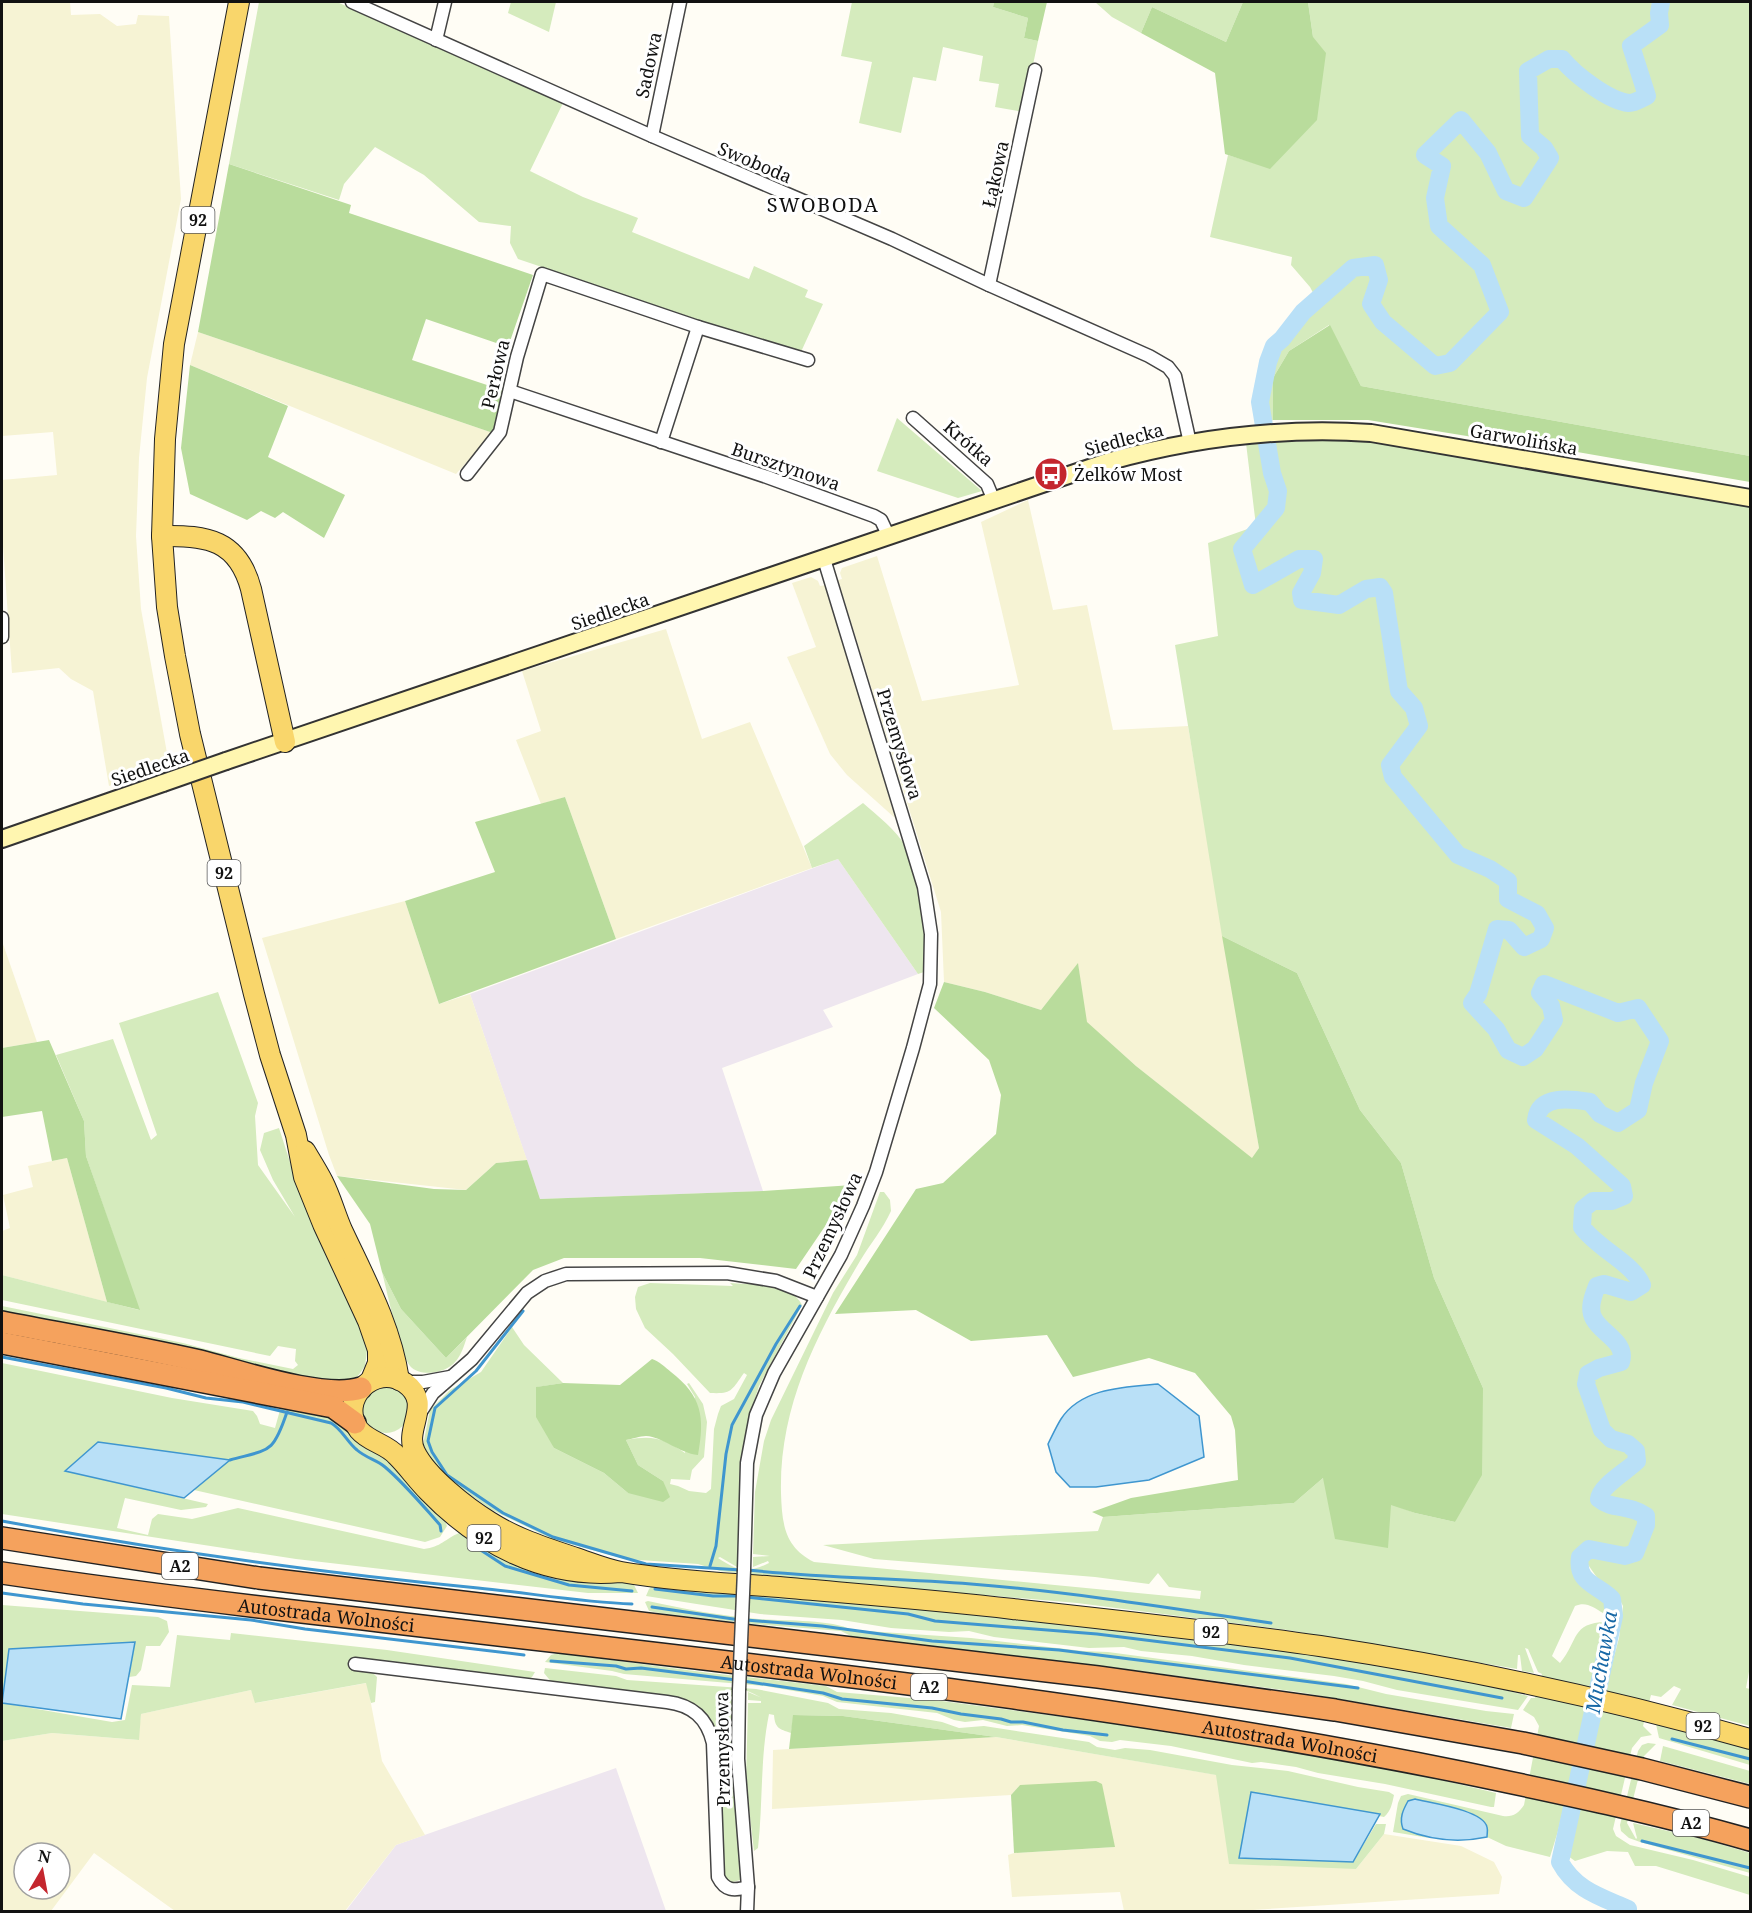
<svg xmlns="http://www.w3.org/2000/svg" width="1752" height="1913" font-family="'Noto Serif',serif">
<rect width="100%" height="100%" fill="#fffdf5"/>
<!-- industrial -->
<g fill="#eee6ef">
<polygon points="838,859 918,974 823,1010 833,1027 722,1068 763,1191 540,1199 470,994"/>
<polygon points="616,1768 666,1911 345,1912 396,1845"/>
</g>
<!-- farmland -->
<g fill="#f6f3d4" fill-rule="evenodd">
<polygon points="2,2 70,2 71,15 100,14 117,26 136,24 138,15 169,16 181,199 147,378 139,458 136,536 141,609 169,764 109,786 93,691 71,679 59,668 12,673 2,532 2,480 57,475 53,432 2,436"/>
<polygon points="198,332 493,433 456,474 190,365"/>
<polygon points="1028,500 1053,610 1087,605 1113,730 1188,726 1259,1148 1252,1159 1136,1066 1086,1022 1078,964 1041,1010 985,992 944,982 941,912 838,580 842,579 840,573 842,568 877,556 922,701 1019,685 981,522"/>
<polygon points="811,577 818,581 820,586 826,585 895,818 847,775 830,754 787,657 816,647 792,583"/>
<polygon points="666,629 702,739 750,722 812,868 616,939 565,797 541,804 516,740 541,731 522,671"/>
<polygon points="405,901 439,1004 470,994 527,1160 496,1163 466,1190 337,1176 329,1155 262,938"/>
<polygon points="2,941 37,1042 2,1048"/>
<polygon points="67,1158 107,1302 2,1275 2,1231 10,1228 3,1195 33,1187 28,1166"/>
<path d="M367,1683L382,1761L425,1835L396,1845L345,1911H175L94,1853L51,1911H2V1741L52,1733L138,1740L141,1714L251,1690L256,1703ZM24,1853H60V1889H24Z"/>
<polygon points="996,1737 1217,1775 1356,1869 1384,1834 1461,1846 1494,1862 1502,1877 1499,1894 1237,1911 1124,1911 1120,1892 1012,1897 1008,1855 1014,1853 1115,1847 1020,1785 1011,1795 772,1809 773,1750"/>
</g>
<!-- green -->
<g fill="#d5ebbd">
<polygon points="259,2 337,2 563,103 530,171 583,197 638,218 632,232 749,279 754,266 808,290 805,297 823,304 800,354 518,259 510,243 511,226 479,222 424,175 375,147 344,184 339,200 229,164"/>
<polygon points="511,2 556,2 549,32 508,13"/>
<polygon points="852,2 994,2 993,7 1028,18 1024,38 1038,41 1023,112 995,107 999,84 979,81 983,56 943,47 936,81 913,77 901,133 859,123 872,62 841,56"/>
<polygon points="1095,2 1243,2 1226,42 1152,7 1141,33 1112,17"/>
<path d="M1308,2H1750V456L1361,386L1329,325L1289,351L1273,378V420L1268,423C1267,411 1265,397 1267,385C1273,353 1295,326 1319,304L1310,287L1291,265L1292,257L1210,237L1228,155L1270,168L1313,37Z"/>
<polygon points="897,418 982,491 958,498 877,471"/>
<path d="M1345,440L1401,446L1750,507V1666L1746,1688L1750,1689V1726L1672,1705L1681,1689L1674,1686L1661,1697L1651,1695L1643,1726L1652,1735L1641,1737L1632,1748L1613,1829L1616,1836L1630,1845L1693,1860L1750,1877V1895L1656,1866H1635L1628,1852L1607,1851L1575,1861L1568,1856L1597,1720L1619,1638L1623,1606L1617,1594L1598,1579L1584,1559L1588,1555C1612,1555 1643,1568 1649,1534C1650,1527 1651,1518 1647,1512C1637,1498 1616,1504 1604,1497C1611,1485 1633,1473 1644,1458C1625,1466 1601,1477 1596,1498L1600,1507L1640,1518C1643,1530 1636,1543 1628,1552C1618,1549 1605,1543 1594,1544C1579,1544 1567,1559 1574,1573C1580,1584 1594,1592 1604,1599L1605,1610L1603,1613C1593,1607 1586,1601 1575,1606L1552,1656L1560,1663C1579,1640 1571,1623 1606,1622L1558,1831L1550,1857L1506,1846L1487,1837V1826L1469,1812L1441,1806L1403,1829L1429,1838L1393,1832L1398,1803L1401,1796L1408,1794L1503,1816C1513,1817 1518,1814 1524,1805L1539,1726L1534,1717L1523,1710L1531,1698H1535L1542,1674L1538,1672L1528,1649L1525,1648L1534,1673L1522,1671L1520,1655H1518L1517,1669L1287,1630L1077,1603L764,1576L720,1571L698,1564L625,1559L552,1539L490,1509L440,1473L423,1445L430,1410L450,1390L481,1372L512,1327L524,1345L563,1383L537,1387L554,1448L604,1473L628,1493L663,1481L638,1465L626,1440C653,1435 663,1438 685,1453L695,1397L687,1384L689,1383L703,1404L707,1422L704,1457L692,1470L690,1480L671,1479L670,1484L678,1486L689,1491L706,1493L711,1489L714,1429L718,1414L721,1406L734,1399L747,1375L744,1373C731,1391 732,1394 710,1393L673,1354L645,1328L636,1309L635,1297L638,1287L650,1283L733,1286L730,1283C753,1285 791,1282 802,1305L759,1386L750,1414L743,1448L737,1567L720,1557L718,1558C738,1571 747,1574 769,1563L768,1561L753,1567V1557L770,1556L753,1554L755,1492L764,1441L771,1420L833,1293L857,1255L880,1192H884L890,1200L891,1211C883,1229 870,1244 860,1261C817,1334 779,1406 781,1493C782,1523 784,1547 814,1562L1200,1599L1201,1591L1169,1587L1158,1573L1149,1584L1095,1577L874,1559L823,1545L1098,1531L1103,1517L1294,1503L1323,1478L1415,1513L1455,1522L1483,1388L1434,1278L1401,1163L1360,1110L1297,973L1222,936L1175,645L1218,636L1208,543L1256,526L1246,443Z"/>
<path d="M863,803C878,816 896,830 906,847C926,884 926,931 924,972L918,974L838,859L812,868L804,846Z"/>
<polygon points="218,992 258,1103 255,1116 258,1165 295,1217 273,1180 260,1150 264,1133 279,1128 300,1193 368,1344 365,1366 358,1376 342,1384 248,1366 200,1351 2,1311 2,1306 183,1343 239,1358 293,1369 298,1365 295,1361 296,1349 278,1346 270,1356 2,1300 2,1275 139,1310 86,1156 84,1121 56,1055 113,1039 151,1140 157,1135 119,1023"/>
<path d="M382,1272L401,1309L446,1358L467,1337C462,1352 458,1366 440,1371C431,1374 417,1374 410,1366C400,1353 387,1291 382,1272Z"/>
<path d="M2,1363L172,1398L253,1411L257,1416L260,1424L275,1428L282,1403L334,1415L342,1422L361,1444L390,1459L443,1516L447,1526L440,1537L425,1542L194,1490L229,1460L98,1442L65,1471L208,1504L206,1507L181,1510L125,1498L117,1528L148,1535L152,1519L158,1514L192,1519L238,1508L424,1549C441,1547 445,1539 459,1533L574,1579L630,1583L634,1585L638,1593H588L296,1559L2,1514Z"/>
<circle cx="386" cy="1410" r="23"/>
<polygon points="653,1585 958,1613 1291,1650 1470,1681 1528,1696 1518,1710 1397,1690 1363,1681 1334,1676 1244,1665 1192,1656 1141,1651 1124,1647 1089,1648 994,1637 969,1631 949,1632 891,1628 842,1620 760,1614 646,1596 649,1589"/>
<path d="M648,1601C685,1609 721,1616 759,1619C784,1621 831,1619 852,1630L971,1638L1083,1651L1108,1652L1346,1684L1386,1694L1486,1711L1514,1714L1511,1728L1298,1692L1103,1666L853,1637L841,1631L754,1624L659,1613L649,1611L645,1602Z"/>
<polygon points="2,1605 158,1617 167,1621 169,1632 160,1646 146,1646 141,1670 136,1676 129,1677 135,1642 2,1698"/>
<polygon points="231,1633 387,1650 535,1672 532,1677 523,1682 371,1671 377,1677 375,1702 371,1703 366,1683 255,1703 251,1690 141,1714 139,1740 52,1733 2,1741 2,1703 112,1722 125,1720 132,1685 170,1687 177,1635 230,1640"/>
<polygon points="558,1653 710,1673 826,1686 837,1692 934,1700 1123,1725 1322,1757 1433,1778 1496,1793 1494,1807 1491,1807 1385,1784 1318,1773 1296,1767 1261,1762 1252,1763 1171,1746 1120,1740 1112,1742 1100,1741 1090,1736 1022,1725 1007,1726 983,1720 965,1722 954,1720 937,1713 837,1702 823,1696 765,1686 624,1674 612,1671 545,1662 551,1655"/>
<path d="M545,1668L616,1676L627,1680L756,1689L828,1703L839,1709L891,1713L942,1722L959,1728L984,1726L1089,1742L1097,1747L1115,1750L1125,1748L1150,1750L1232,1765L1288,1771L1358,1787L1389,1792L1394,1795C1392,1804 1391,1811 1384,1817L1379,1816V1814L1251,1792L1239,1858L1353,1862L1376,1824H1386L1384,1834L1356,1869L1229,1864L1216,1775L996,1737L843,1716L794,1715L791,1733C779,1729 775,1728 774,1715L769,1714C760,1758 763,1804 758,1848L754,1851L746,1783L748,1703H761V1701L748,1700V1692L762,1698C744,1688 737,1686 718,1696L719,1697L734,1690L732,1769L743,1874L740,1880L729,1883L725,1879L722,1870L714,1730C707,1716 700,1707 685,1701L553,1684L544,1673Z"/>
<polygon points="1656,1724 1750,1747 1750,1765 1659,1738"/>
<polygon points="1648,1743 1656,1744 1644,1756 1627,1823 1636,1839 1637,1838 1633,1823 1703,1839 1750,1853 1750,1873 1640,1842 1629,1838 1621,1831 1620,1825 1638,1751 1642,1745"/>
<polygon points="1663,1746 1750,1771 1750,1784 1660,1761"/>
</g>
<!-- forest -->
<g fill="#b9dc9c">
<polygon points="994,2 1047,2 1038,41 1024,38 1028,18 993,7"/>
<polygon points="1243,2 1308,2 1313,37 1326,53 1317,120 1270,169 1225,154 1215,73 1141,33 1152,7 1226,42"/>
<polygon points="229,164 351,205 349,213 533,275 508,347 426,319 412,360 502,390 493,433 198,332"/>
<polygon points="1330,325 1361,386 1750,456 1750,482 1520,442 1473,437 1368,420 1273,420 1273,378 1289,351"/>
<polygon points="190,365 288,406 268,457 345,495 324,538 283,512 275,518 261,511 247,520 190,494 181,448"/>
<polygon points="565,797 616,939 439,1004 405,901 495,872 475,822"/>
<polygon points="1222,936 1297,973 1360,1110 1401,1163 1434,1278 1483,1388 1482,1475 1455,1522 1415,1513 1391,1505 1388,1548 1335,1539 1323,1478 1294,1503 1103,1517 1092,1512 1131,1498 1238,1480 1235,1430 1231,1416 1195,1373 1149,1358 1073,1377 1047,1335 971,1341 916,1310 835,1314 916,1189 943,1183 996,1134 1001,1095 989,1060 934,1008 944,982 985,992 1041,1010 1078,963 1087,1022 1136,1066 1252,1158 1259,1148"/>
<polygon points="49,1040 84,1121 86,1156 140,1310 107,1302 67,1158 52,1161 42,1111 2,1117 2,1048"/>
<polygon points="527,1160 540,1199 763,1191 853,1185 796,1269 700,1258 564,1258 533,1270 446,1358 401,1309 382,1272 370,1224 337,1176 434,1189 466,1190 496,1163"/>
<path d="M652,1359C659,1361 665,1367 671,1372C702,1396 705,1417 698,1455C679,1453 663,1437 646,1436C640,1436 632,1439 626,1440L638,1465L663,1481L670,1497L663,1502L628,1493L604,1473L554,1448L536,1417V1387L563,1383L620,1385Z"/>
<polygon points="793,1715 843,1716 996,1737 789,1749"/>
<polygon points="1096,1781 1102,1784 1115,1847 1014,1853 1011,1795 1020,1785"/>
</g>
<!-- water -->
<g fill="#b9e0f7" stroke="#3f96cf" stroke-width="1.5">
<path d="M1158,1384L1199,1416L1204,1457L1149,1480L1096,1487H1070L1056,1472L1048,1444C1052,1436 1056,1427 1061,1419C1081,1388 1124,1387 1158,1384Z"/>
<polygon points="98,1442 230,1460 184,1498 65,1471"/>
<polygon points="135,1642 121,1719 2,1703 9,1649"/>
<polygon points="1251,1792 1380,1814 1353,1862 1239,1858"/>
<path d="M1415,1799C1431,1803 1483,1810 1487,1827C1488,1830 1487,1834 1487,1837C1459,1843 1430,1840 1403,1829C1399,1818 1403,1810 1408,1801Z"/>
</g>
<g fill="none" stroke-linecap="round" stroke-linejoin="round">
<!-- stream -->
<g stroke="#3f96cf" stroke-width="3">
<polyline points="523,1311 476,1371 435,1408 428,1441 432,1452 447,1475 503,1513 553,1537 646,1564 741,1570"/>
<path d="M2,1357L166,1388L206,1398L243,1402L331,1423C342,1429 347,1442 357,1450C366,1458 377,1460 385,1467C405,1484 423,1506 440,1525L441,1531"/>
<path d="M230,1460C270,1449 273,1454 287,1412"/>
<path d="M2,1521C159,1550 319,1573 478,1588C530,1593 580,1602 632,1604"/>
<polyline points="473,1545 505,1566 542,1577 569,1585 632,1591"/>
<polyline points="710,1566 716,1546 726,1454 732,1425 776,1344 800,1306"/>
<path d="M748,1570C822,1578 897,1578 971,1584C1072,1592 1171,1608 1271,1623"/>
<polyline points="655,1589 713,1596 740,1596"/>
<polyline points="2,1593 83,1604 251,1620 305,1629 524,1655"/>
<polyline points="746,1597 908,1614 935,1621 1097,1634 1290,1658 1502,1698"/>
<polyline points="652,1607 740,1620"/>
<polyline points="746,1620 822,1626 932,1641 1059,1650 1358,1688"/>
<polyline points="551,1661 616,1666 626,1669 641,1668 736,1680"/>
<polyline points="743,1681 823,1693 842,1699 932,1708 961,1714 1001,1719 1011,1722 1023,1722 1063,1730 1107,1735"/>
<polyline points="1672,1739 1750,1759"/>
<polyline points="1642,1841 1750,1868"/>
</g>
<!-- river -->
<path stroke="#b9e0f7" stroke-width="18" d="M1627,1912L1628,1909C1601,1897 1575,1890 1560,1862L1614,1616L1612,1599C1597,1584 1576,1583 1580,1557L1589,1549L1625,1556L1635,1553L1646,1525V1516C1630,1504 1612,1510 1599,1499C1600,1486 1627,1471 1637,1461L1636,1451L1628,1444L1611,1439L1602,1430L1586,1384L1588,1374L1599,1368L1621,1362C1627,1342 1602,1334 1594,1319C1588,1309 1593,1296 1597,1286L1604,1284L1631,1292L1642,1285C1633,1263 1598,1249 1582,1227L1583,1209L1593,1201H1612L1624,1196L1622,1186L1577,1146L1536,1120C1539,1094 1571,1099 1590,1102L1600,1114L1618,1123L1638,1110L1644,1083L1660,1041L1638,1008L1618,1013L1544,984L1540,993L1551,1006L1554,1020L1535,1049L1523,1057L1508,1050L1496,1029L1472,1003L1478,994L1497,929L1509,930L1524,947L1541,939L1545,928L1537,914L1508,899V881L1490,869L1458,855L1393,777L1390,765L1419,726L1414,708L1399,691L1384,593L1380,587L1366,589L1339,605L1302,600L1301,593L1312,573L1314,559H1299L1253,585L1242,549L1276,508L1278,491L1272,473L1260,402L1268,362L1274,346L1282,339L1303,312L1353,268L1375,265L1379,280L1371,304L1383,322L1435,366L1450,363L1500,312L1482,265L1439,226L1435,198L1442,166L1425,155L1461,120L1488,153L1506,191L1524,198L1550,158L1544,148L1530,136L1528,71L1549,59H1562C1575,75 1609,101 1629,103C1635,103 1641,99 1647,96L1631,46L1660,25L1659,13L1661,2"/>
<defs>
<g id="street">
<polyline points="352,2 652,136 892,239 989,285 1149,356 1168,367 1175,376 1190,443"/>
<polyline points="436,40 445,2"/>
<polyline points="652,136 680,2"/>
<polyline points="989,285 1035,70"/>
<polyline points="510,391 767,477 874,516 881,520 889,537"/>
<polyline points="913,418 987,484 994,501"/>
<polyline points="661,442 698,327"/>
<polyline points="467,474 500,432 517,357 542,274 698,327 808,360"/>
<polyline points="2,618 2,637"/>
<polyline points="403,1382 423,1382 450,1377"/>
<polyline points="420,1413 433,1393 472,1359 527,1293 545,1281 566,1274 727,1273 776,1281 817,1297"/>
<polyline points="744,1570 747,1463 756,1415 774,1373 841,1255 863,1206 876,1172 913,1048 930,984 931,934 924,887 824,559"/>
<path d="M355,1664L667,1702C692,1705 707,1718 713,1743L718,1877C725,1891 734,1891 748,1887"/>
<polyline points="739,1690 738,1759 748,1887 747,1912"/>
</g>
<g id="secondary">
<path d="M226,761L1107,462C1193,438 1283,427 1371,433L1750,498"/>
<polyline points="2,839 163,783"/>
</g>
<g id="primary">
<polyline points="239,2 174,344 165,439 162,536 167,607 175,656 190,734 254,994 270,1055 296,1135 304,1177 323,1224 368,1321 378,1350 378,1363 371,1380"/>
<path d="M162,536C207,535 238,540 251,589L285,742"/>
<path d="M305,1151C311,1161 318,1172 323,1182C331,1198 335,1214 342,1230C365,1279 391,1326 399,1380"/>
<path d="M620,1572C545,1579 479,1544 428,1491C417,1480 408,1467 397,1456C387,1444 369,1442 359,1430C337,1400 375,1362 405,1383C434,1404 403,1428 415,1452C427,1477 467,1508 490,1522C517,1539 546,1548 576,1558C591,1563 605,1569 621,1572C673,1581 727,1583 779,1587C857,1594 935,1600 1013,1609C1115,1620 1218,1631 1320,1646C1465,1668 1610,1699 1750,1739"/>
</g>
<g id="highway">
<path d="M2,1322C68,1335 134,1346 200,1361C240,1371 324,1400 361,1388"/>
<polyline points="2,1343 333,1407 355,1423"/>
<polyline points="2,1538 259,1578 1098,1677 1335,1710 1523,1743 1642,1769 1750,1797"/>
<path id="s1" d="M2,1573C116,1590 231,1604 346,1617C719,1662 1095,1698 1465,1773C1561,1793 1656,1813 1750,1840"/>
</g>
</defs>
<!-- street casing -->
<use href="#street" stroke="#444" stroke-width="15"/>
<!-- secondary casing -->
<use href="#secondary" stroke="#333" stroke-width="20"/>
<!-- primary casing -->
<use href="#primary" stroke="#222" stroke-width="22"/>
<!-- highway casing -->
<use href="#highway" stroke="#222" stroke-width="24"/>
<!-- street -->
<use href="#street" stroke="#fff" stroke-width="12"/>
<!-- secondary -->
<use href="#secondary" stroke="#fff6b0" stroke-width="16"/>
<!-- primary -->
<use href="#primary" stroke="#f9d66b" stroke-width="20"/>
<!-- highway -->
<use href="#highway" stroke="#f5a25d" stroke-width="21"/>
<defs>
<polyline id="street-bridge" points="739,1690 744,1570"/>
<polyline id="secondary-bridge" points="163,783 226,761"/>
</defs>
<!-- street-bridge casing -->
<use href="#street-bridge" stroke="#444" stroke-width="15" stroke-linecap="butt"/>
<!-- secondary-bridge casing -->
<use href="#secondary-bridge" stroke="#333" stroke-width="20" stroke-linecap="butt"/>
<!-- street-bridge -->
<use href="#street-bridge" stroke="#fff" stroke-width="12"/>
<!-- secondary-bridge -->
<use href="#secondary-bridge" stroke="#fff6b0" stroke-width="16"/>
</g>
<!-- icons -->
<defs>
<symbol id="bus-disc" viewBox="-11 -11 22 22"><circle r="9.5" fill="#c4262e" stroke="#fff"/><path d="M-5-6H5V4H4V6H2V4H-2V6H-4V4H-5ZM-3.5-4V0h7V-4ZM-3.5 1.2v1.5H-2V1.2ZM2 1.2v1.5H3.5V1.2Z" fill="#fff"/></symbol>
</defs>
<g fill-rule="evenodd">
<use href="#bus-disc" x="1032" y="455" width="38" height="38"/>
</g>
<g text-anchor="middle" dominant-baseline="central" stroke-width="6" stroke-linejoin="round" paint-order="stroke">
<!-- shield labels -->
<g fill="#fff" stroke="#585858" stroke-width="1.5">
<rect x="181.5" y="207" width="33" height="26" rx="4.5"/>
<rect x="207.5" y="860" width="33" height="26" rx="4.5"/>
<rect x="467.5" y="1525" width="33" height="26" rx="4.5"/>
<rect x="162" y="1553" width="36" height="26" rx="4.5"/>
<rect x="1194.5" y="1619" width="33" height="26" rx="4.5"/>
<rect x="911" y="1674" width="36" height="26" rx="4.5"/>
<rect x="1686.5" y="1713" width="33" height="26" rx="4.5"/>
<rect x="1673" y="1810" width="36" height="26" rx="4.5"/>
</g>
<g font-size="16" font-weight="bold" fill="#111">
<text x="198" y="220">92</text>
<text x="224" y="873">92</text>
<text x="484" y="1538">92</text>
<text x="180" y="1566">A2</text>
<text x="1211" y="1632">92</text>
<text x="929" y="1687">A2</text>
<text x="1703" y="1726">92</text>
<text x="1691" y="1823">A2</text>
</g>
<!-- street labels -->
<g font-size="18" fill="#111" stroke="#fff">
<text transform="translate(648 65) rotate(-78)">Sadowa</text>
<text transform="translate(755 162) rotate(23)">Swoboda</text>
<text transform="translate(995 174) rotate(-78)">Łąkowa</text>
<text transform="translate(495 374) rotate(-77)">Perłowa</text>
<text transform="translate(1124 439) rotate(-15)">Siedlecka</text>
<text transform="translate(1524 439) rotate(10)">Garwolińska</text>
<text transform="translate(969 443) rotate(41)">Krótka</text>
<text transform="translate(786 466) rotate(19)">Bursztynowa</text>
<text transform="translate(610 611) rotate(-19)">Siedlecka</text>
<text transform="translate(900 744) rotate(73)">Przemysłowa</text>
<text transform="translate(150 767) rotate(-19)">Siedlecka</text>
<text transform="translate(832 1225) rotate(-65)">Przemysłowa</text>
<text stroke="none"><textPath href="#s1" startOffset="327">Autostrada Wolności</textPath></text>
<text stroke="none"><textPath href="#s1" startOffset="813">Autostrada Wolności</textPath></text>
<text stroke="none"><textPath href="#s1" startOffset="1299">Autostrada Wolności</textPath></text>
<text transform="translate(722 1749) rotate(-91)">Przemysłowa</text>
</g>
<!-- poi labels -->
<g font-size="18" fill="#111" stroke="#fff" text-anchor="start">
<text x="1074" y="474">Żelków Most</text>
</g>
<!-- neighbourhood labels -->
<g font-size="20" letter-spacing="1.5" fill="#111" stroke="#fff">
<text x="823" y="204">SWOBODA</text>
</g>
<!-- water labels -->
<g font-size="20" font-style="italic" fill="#1768a6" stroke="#fff">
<text transform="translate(1601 1662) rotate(-80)">Muchawka</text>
</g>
</g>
<!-- border -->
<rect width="1752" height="1913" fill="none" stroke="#111111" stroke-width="6"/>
<!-- north arrow -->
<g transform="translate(42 1871) rotate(10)"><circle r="28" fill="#ffffff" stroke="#a0a0a0" stroke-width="1.5"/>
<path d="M0-4.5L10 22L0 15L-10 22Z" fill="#c4262e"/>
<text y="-9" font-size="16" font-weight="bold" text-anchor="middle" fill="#111111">N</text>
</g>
</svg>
